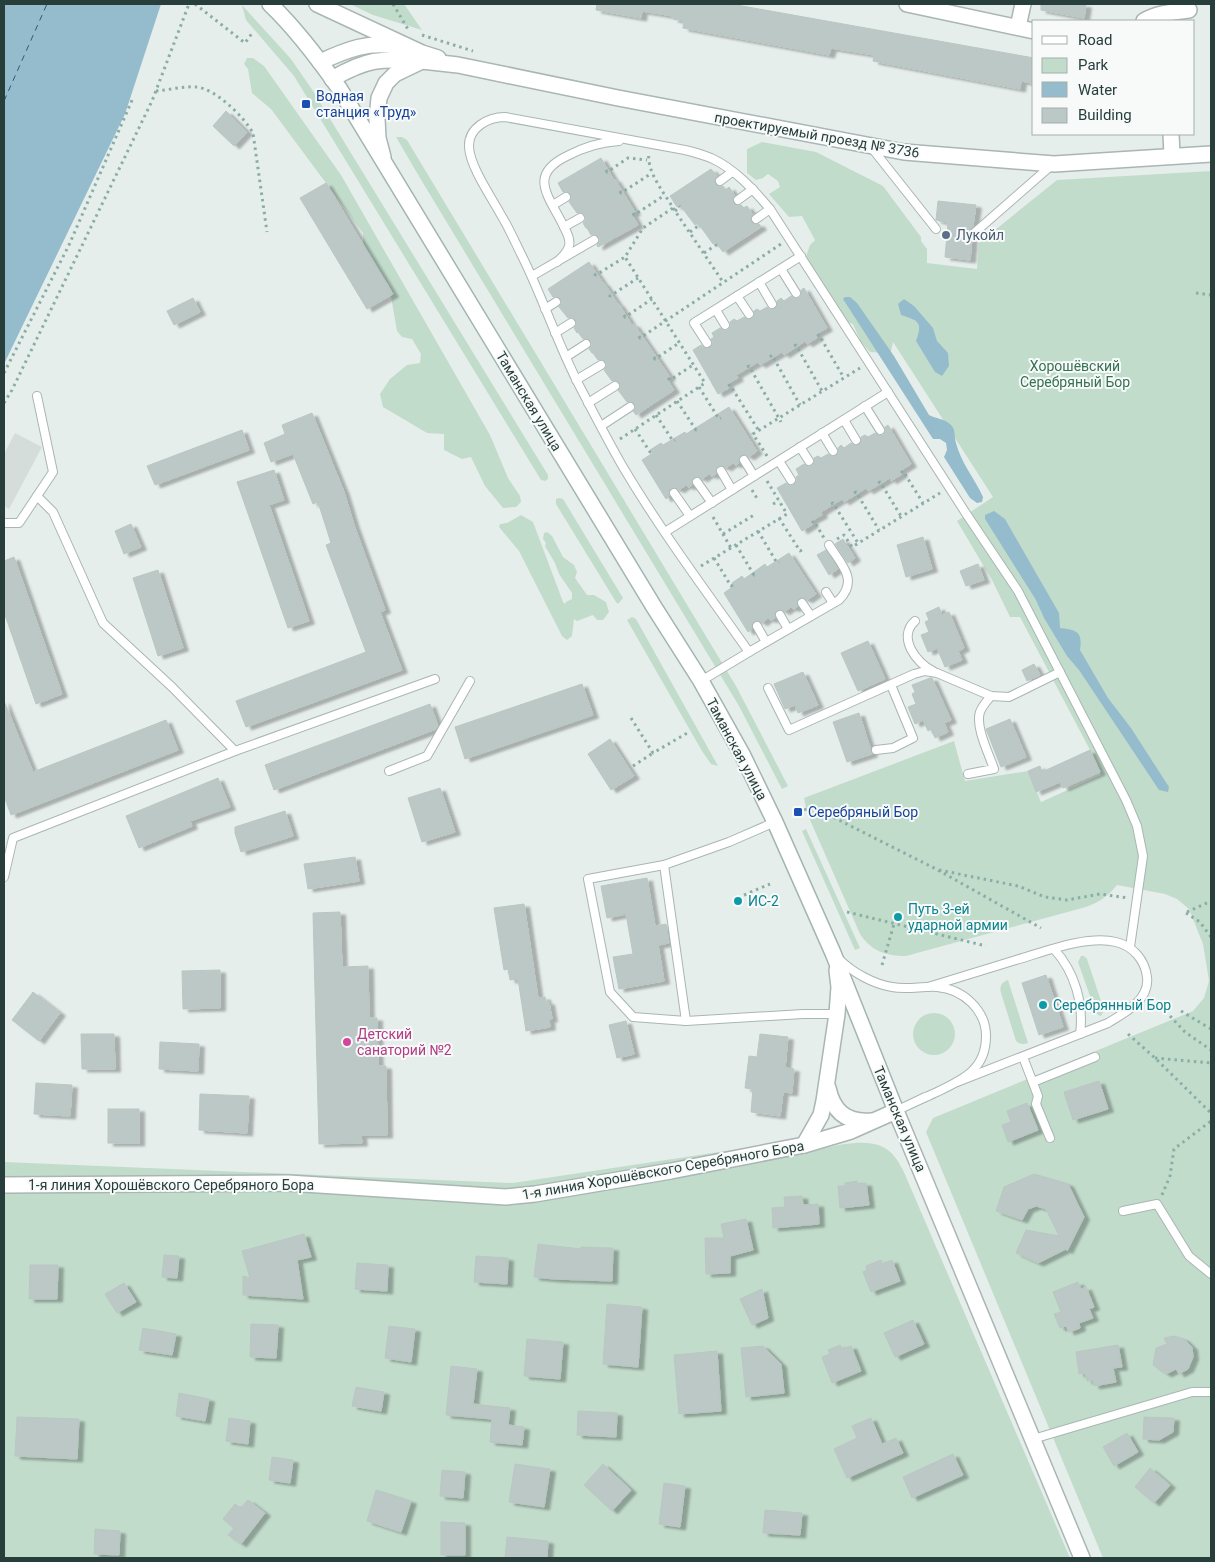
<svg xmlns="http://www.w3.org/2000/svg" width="1215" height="1562" font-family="Roboto,sans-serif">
<defs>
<filter id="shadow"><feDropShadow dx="5.5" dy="3" stdDeviation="1" flood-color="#0004"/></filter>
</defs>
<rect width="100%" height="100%" fill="#e6eeeb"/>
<!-- built -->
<polygon fill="#d5ddda" points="15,433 42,447 9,509 4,506 4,454"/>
<!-- green -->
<g fill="#c2dccc">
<polygon points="350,4 404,4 422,30 373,15"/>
<polygon points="242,5 291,59 313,91 548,475 548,479 545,481 541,480 294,76 246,20"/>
<polygon points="247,58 253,58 264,66 341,175 490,435 508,478 520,496 521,502 516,507 503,508 485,486 471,457 462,459 444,450 444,434 427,433 383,407 380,394 390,379 407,365 420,363 421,354 412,339 402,337 397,331 389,285 364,259 363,233 271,109 252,93 248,69 244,64"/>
<polygon points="396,137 402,137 407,140 736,686 788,786 782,789 739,706 420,178"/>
<path d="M762,142L816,152L883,186L921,237V241L927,249V263L977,269L979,243L1057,180L1211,171V1558H1103L926,1132L933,1118L1193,1011L1204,998L1209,981L1203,944L1189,909L1177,899L1165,894L1117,885C1108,896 1100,902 1086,907L906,956C886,956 871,951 860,934L807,813L804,798L954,741L965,781L1028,771L1041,802L1101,775L1090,750L1020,617H1010L992,580L957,521L993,497L893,342L891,351L884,353L870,352L861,342L853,324L842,320L831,313L822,296L804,269V262L810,245L815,240L802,216L789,217L769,194L780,187L778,181L768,174L763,178L756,180L747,173V149Z"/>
<polygon points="559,498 563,499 623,598 618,604 616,602 556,504 556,499"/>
<polygon points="521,515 533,522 563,602 565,604 566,602 572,599 572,593 559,574 555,563 545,546 546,543 543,539 544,533 547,532 552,536 563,557 574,565 577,572 575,578 587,595 594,595 606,602 609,612 603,620 597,620 593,615 577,621 574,619 572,636 567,640 562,636 519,551 499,527 500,524 507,523"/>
<polygon points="632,617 636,619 718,766 711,764 702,751 627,620"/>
<polygon points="806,829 860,948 855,950 802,831"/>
<polygon points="1081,956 1084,956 1087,959 1104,1010 1101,1016 1098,1015 1096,1013 1078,962"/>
<path d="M1008,980L1028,1043C1024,1045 1019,1044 1016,1041L1001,993C999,986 1002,982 1008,980Z"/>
<circle cx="934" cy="1034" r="21"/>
<path d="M786,1142L793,1156C816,1151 860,1135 883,1147C893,1152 898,1161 903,1170L1070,1558H4V1162L513,1183Z"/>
</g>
<!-- water -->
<g fill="#95bccc">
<polygon points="4,4 161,4 125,114 4,364"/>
<path d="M845,297H850L857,303L894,356L929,415C936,419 944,418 951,425C956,430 954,437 956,443C961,463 975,479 983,497L982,502L977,503L970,498L944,457L947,450L946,443L940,439H933L843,299Z"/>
<path d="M904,299L914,306L933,328L937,341L948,353L949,366L942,376L935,372L916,341C923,322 919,321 901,315L898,304Z"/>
<path d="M994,511L1005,519L1059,613L1060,628C1076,630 1083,631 1080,650L1108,698L1131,728L1169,787L1168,792L1159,790L1079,670L1067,656L1044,618L1036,600L985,519V515Z"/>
</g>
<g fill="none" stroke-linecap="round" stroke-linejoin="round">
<!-- ferry -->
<polyline stroke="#275d74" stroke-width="1" stroke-dasharray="6 5" stroke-linecap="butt" points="4,101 47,4"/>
</g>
<!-- building -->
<g fill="#bcc8c5" stroke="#b9c7c3" filter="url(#shadow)">
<polygon points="597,4 731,4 1034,58 1034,73 1032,83 1021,81 1020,89 873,61 874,55 831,48 829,55 683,28 684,21 673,19 673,16 642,11 641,18 596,10"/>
<polygon points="1041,4 1078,4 1086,5 1084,18 1041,10"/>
<polygon points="226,111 247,132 234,146 213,126"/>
<polygon points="601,158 614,180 615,179 635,212 632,214 638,225 598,247 597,245 600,240 599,237 594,234 591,235 587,228 586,228 583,223 586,219 585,215 581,212 577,213 569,202 572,197 570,194 566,191 563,192 558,183"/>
<polygon points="711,169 717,176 714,181 716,185 720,187 723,186 726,190 729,187 735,196 732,200 734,204 738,206 741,205 744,208 747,206 753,215 751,217 751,222 754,224 759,224 761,227 723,252 716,242 713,244 698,223 695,225 680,205 677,207 670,196"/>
<polygon points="326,183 393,294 367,309 300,198"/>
<polygon points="938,201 976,205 973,226 968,233 968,237 972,239 970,260 945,257 948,223 936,220"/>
<polygon points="589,262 603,283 604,283 618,304 619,304 632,325 634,324 670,377 667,379 674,390 636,415 633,411 636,407 634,404 632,402 627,402 618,390 621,386 619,383 615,380 612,381 604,370 607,365 606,362 601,359 598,360 593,353 592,353 589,349 592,344 590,341 586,338 583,339 578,332 577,333 574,328 577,323 575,320 571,317 568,318 559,307 562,302 560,299 556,296 553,297 548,289"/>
<polygon points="804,288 827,328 816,334 818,337 807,344 805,341 784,355 782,352 760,365 758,362 736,375 738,378 727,384 729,388 718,394 693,350 701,345 705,348 710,347 713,343 711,339 714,337 712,333 720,328 725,331 728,330 731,325 730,322 734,319 737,321 744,317 747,319 752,319 754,316 754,311 757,309 760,311 767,307 770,309 774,309 777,306 777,301 781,298 784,301 791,296 794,298 799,298 801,295 801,290"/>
<polygon points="193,298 200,312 174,325 167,311"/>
<polygon points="729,407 757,451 749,457 744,454 741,456 738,460 739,463 736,465 733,463 726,468 723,466 719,466 716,469 716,474 712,476 709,474 702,479 699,477 694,477 692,480 692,485 689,487 686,485 679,490 676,488 671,488 669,491 669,496 666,499 642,460 653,453 650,450 661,443 663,445 685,432 686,434"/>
<polygon points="312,413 344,492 354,525 385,610 380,612 402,670 246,727 236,701 366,652 326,545 331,543 318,502 313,504 293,454 271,462 264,443 285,434 282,425"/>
<polygon points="888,425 911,464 900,471 902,474 891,481 890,478 868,491 866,488 844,502 842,499 821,512 822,515 811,521 813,524 802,531 777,488 786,483 791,486 794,484 797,480 796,477 799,475 796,469 804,464 807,466 812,466 814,463 814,458 818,456 821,458 828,454 831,456 835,456 838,453 838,448 841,445 844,448 851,443 854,445 858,445 861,442 861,437 865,435 868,437 875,433 878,435 883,435 885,432 885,427"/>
<polygon points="242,430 249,450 155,485 147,466"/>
<polygon points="274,470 284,500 269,505 309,621 288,628 237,482"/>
<polygon points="131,524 141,547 124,554 115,531"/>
<polygon points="923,537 932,569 906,577 897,545"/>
<polygon points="843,539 855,558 848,563 835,544"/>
<polygon points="826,550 838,569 829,575 817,555"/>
<polygon points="789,553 816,594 807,600 804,598 799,598 797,601 798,606 794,609 791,607 784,612 781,609 777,610 774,614 775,618 771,620 768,618 762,623 758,620 754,621 751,625 752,629 748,632 724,593 734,586 732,583 742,576 744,579 765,564 767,567"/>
<polygon points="14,557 62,694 36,704 4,612 4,561"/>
<polygon points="978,564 984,580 966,586 960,571"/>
<polygon points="158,570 183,648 158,656 133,578"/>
<polygon points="939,607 942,615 949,612 964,648 958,651 962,660 945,667 937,648 928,652 921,635 929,632 925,622 929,620 926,613"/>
<polygon points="868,641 885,679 858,691 841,653"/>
<polygon points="1034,664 1040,675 1027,681 1022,670"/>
<polygon points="803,672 818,705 798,713 795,705 785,709 774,684"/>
<polygon points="930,678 932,678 951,720 944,723 948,732 935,738 931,729 928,731 923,720 915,724 908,707 916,704 912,694 915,692 912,685"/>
<polygon points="582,684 593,715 465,759 455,727"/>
<polygon points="4,701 33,772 166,720 178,750 11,815 4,796"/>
<polygon points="430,704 438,726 436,729 274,790 265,765"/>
<polygon points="859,713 872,754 847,762 833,722"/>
<polygon points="1010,719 1026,757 1001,767 986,729"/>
<polygon points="610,739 634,776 611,790 588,754"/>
<polygon points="1090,750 1100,772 1063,788 1060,782 1036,792 1028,771 1040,766 1042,772"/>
<polygon points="218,778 230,807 190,821 192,826 139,848 126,816"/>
<polygon points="440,788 455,832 422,842 408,798"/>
<polygon points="285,811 293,836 241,852 235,833 235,827"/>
<polygon points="355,857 359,881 308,889 304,864"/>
<polygon points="647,878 655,926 666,924 669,943 658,945 664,981 619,989 613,957 633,954 626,914 607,918 601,886"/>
<polygon points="524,904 538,998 545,997 546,1002 549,1002 552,1019 549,1019 550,1027 526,1031 518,979 510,980 508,969 504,970 494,908"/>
<polygon points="340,912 342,967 368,966 369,1018 377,1018 378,1066 386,1066 387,1135 361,1135 362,1143 319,1144 313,913"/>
<polygon points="220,970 220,1008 183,1009 182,971"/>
<polygon points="1046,975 1063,1027 1039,1035 1022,983"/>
<polygon points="33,992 60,1013 39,1041 12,1020"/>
<polygon points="626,1021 634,1054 617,1058 609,1025"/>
<polygon points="81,1034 114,1034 115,1069 82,1069"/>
<polygon points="760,1034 788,1037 785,1068 794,1069 793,1080 792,1093 783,1092 780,1116 751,1112 753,1089 745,1088 749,1056 757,1057"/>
<polygon points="160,1042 199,1044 198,1071 159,1069"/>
<polygon points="1099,1081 1108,1109 1073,1120 1064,1092"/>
<polygon points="36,1083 72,1085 70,1116 34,1114"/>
<polygon points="200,1094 249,1096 247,1133 199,1130"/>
<polygon points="1027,1103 1038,1130 1008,1142 1002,1125 1011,1122 1007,1111"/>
<rect x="108" y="1109" width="31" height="34"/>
<polygon points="1034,1174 1068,1184 1084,1217 1067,1251 1066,1249 1038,1263 1016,1253 1026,1230 1059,1236 1046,1209 1036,1206 1028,1209 1022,1220 996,1211 1004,1187"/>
<polygon points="857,1181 857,1184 866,1183 869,1205 840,1208 838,1186 845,1186 845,1183"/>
<polygon points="802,1196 803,1205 818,1204 819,1224 773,1228 772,1208 785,1207 784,1197"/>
<polygon points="746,1219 753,1250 730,1256 730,1273 706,1274 705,1238 724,1238 721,1224"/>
<polygon points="304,1234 311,1257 297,1260 303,1299 243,1295 243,1276 250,1278 242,1251"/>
<polygon points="538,1244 581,1249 581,1247 613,1248 612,1281 554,1279 534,1277"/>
<polygon points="164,1255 179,1256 177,1278 162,1277"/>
<polygon points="476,1256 508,1258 507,1284 474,1282"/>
<polygon points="881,1260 882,1264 892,1260 900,1281 871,1292 863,1272 867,1270 866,1266"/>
<polygon points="357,1263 388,1265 387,1291 355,1289"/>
<polygon points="30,1265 58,1265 57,1299 29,1299"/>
<polygon points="1078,1282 1081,1289 1086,1287 1094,1307 1089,1309 1093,1318 1079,1323 1080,1328 1069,1332 1066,1326 1060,1328 1054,1314 1061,1312 1053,1292"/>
<polygon points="124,1283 136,1302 117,1313 105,1294"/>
<polygon points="762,1289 768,1318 752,1325 740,1299"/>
<polygon points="607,1304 642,1307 638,1367 603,1364"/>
<polygon points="913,1320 924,1344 895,1357 884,1333"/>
<polygon points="251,1324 278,1325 276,1358 250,1357"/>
<polygon points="389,1326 415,1329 411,1362 385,1358"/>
<polygon points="143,1328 176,1334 172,1355 139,1350"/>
<polygon points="1174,1336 1184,1339 1192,1347 1193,1357 1188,1369 1179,1374 1176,1369 1166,1374 1153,1365 1156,1348 1167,1344 1164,1338"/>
<polygon points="527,1339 563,1342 560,1379 524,1376"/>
<polygon points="840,1345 842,1349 851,1346 861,1371 832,1383 822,1357 830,1354 828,1350"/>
<polygon points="1118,1345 1122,1367 1113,1368 1116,1382 1094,1386 1093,1380 1087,1381 1085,1373 1079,1374 1076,1352"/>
<polygon points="763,1346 781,1364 784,1393 746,1397 741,1348"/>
<polygon points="717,1351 721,1411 679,1414 674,1355"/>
<polygon points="451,1366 477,1369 473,1404 510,1408 508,1425 524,1427 522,1445 490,1442 492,1419 446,1415"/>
<polygon points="356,1387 384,1392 381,1411 352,1406"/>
<polygon points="179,1393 209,1399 205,1421 176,1416"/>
<polygon points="578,1411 617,1413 616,1437 577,1435"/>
<polygon points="17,1417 79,1419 77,1459 15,1456"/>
<polygon points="1144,1417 1174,1418 1173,1432 1159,1440 1143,1439"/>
<polygon points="229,1418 250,1421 248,1444 226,1441"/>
<polygon points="871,1418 882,1444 896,1438 903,1453 847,1478 834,1449 857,1438 852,1426"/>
<polygon points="1127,1433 1138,1452 1114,1466 1103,1447"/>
<polygon points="953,1454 963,1475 912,1498 903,1477"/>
<polygon points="272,1457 293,1460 290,1483 269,1480"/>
<polygon points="515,1464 550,1469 544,1507 509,1502"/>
<polygon points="603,1464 631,1490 612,1511 584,1485"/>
<polygon points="1150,1468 1170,1485 1154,1503 1135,1487"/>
<polygon points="442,1470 465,1472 463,1498 440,1496"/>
<polygon points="664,1483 685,1486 680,1527 659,1524"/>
<polygon points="376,1490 411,1501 401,1532 367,1521"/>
<polygon points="248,1500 265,1513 241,1544 228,1535 234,1528 223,1519 235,1504 241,1508"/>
<polygon points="765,1510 802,1513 800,1535 763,1533"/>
<polygon points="441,1522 465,1523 465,1555 441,1555"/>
<polygon points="95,1529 120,1531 119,1555 94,1554"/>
<polygon points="507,1537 548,1541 547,1558 505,1558"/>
</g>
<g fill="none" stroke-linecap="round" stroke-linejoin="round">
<defs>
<g id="lane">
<polyline points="871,147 936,229"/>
<polyline points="720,181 732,172"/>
<polyline points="738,200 753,189"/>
<polyline points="553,205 566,197"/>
<polyline points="756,219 770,209"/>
<polyline points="564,227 580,218"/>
<polyline points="973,234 1053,164"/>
<path d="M557,262C562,257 567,253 569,246C571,239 566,231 563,225C548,195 528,175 567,156C584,147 601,142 619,141"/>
<polyline points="781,269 796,293"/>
<polyline points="532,276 594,240"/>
<polyline points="759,282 772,304"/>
<polyline points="737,296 749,314"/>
<polyline points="545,309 556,302"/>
<polyline points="716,310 725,325"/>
<polyline points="555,333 571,323"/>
<polyline points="707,343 694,323 801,256"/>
<polyline points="566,357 586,344"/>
<polyline points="576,380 601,365"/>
<polyline points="588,403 615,386"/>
<polyline points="865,406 880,430"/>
<polyline points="844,420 856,440"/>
<polyline points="601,426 630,407"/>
<polyline points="822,433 833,451"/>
<polyline points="800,447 809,461"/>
<polyline points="744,460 754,476"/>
<polyline points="779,461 791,480"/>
<polyline points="721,471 732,490"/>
<polyline points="697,482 712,503"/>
<polyline points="674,493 690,516"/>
<polyline points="37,496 53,512 103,623 172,687 235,751 435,679"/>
<polyline points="4,523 19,523 53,472 37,396"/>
<polyline points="665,532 888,392"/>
<path d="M829,545C841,564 859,580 839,600L749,652C706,591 661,531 623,467C608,441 594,414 580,387C558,345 543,298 522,256C515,242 509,228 501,215C492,198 470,167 469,147C468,128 488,117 505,117L685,150C694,152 703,155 711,158C735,169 754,190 770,209L967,515L1018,591L1126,800L1137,826L1143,856L1130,947"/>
<polyline points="826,592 833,603"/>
<polyline points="802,603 811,616"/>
<polyline points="780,615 788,629"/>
<path d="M915,621C897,637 916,663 933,671"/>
<polyline points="757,626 766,642"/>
<polyline points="701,681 749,652"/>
<polyline points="768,688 789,730 914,674 925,671 937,673 991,696 1009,697 1060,672"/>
<polyline points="876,750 893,748 913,738 891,685"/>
<polyline points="389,771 427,756 470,681"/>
<path d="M968,774L994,769C989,754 975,727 980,712C982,706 987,701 991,696"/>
<polyline points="775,822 729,842 664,865 686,1021 803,1014 837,1014"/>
<polyline points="664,865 588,879 610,992 633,1017 686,1021"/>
<polyline points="4,877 13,838 235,751"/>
<path d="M1054,949C1075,972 1084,1004 1080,1034"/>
<path d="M839,959C852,972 873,984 892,987C907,990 922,986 937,987C963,989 986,1010 986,1036C986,1069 964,1079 937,1092C924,1098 910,1104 896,1111L925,1097"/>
<path d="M928,987C957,978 987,969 1016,960C1044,952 1086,935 1116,942C1133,946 1145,960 1147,977C1150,1000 1124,1013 1108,1023L957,1082"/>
<polyline points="1023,1057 1038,1096 1036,1104 1050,1138"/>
<polyline points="1033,1082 1095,1057"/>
<polyline points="1123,1211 1157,1204 1189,1256 1211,1274"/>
<polyline points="1033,1439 1192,1392 1211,1392"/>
</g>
<g id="street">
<polyline points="317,4 422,53 438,58"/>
<polyline points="907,4 1034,31"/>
<path d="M1144,21C1157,13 1173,12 1189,10"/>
<polyline points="1018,27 1023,4"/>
<path d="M320,62C346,50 370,40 399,47"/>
<path d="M332,79C366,59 381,58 419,61"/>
<polyline points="1171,134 1172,155"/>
<polyline points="383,157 378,138 377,119 379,98 386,83 395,74 422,61 458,65 618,98 904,152 1054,164 1211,154"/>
<path d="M828,1088C833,1111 846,1123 871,1121"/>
<polyline points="804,1145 821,1115 824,1101 837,1014 839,987 837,970"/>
<polyline points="4,1185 288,1183 506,1197 535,1194 671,1171 804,1145 851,1131 896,1111 1082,1558"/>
</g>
<path id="secondary" d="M270,4C296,29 318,58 339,88L654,607L701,681L743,756L775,822L833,953L896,1111"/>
</defs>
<!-- lane casing -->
<use href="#lane" stroke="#a9b6b3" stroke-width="10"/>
<!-- street casing -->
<use href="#street" stroke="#a9b6b3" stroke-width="18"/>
<!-- secondary casing -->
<use href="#secondary" stroke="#a3b5b1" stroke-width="18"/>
<!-- path -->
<g stroke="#8aaea7" stroke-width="3" stroke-dasharray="2.5 4" stroke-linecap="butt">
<polyline points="195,4 245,43 253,32"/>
<polyline points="393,4 409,31"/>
<polyline points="422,35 473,51"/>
<path d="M156,91C169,90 183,86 196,87C215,88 244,117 253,133L267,232"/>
<polyline points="606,170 607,172 628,158 647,160"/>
<polyline points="620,191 621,193 652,173"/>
<polyline points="673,208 723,282"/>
<polyline points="675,211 680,207 679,206"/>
<polyline points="633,213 634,215 665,195"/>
<polyline points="690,232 698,226 697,224"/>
<polyline points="704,253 716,245 714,243"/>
<polyline points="594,274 596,275 625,257"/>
<polyline points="1196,293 1211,295"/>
<polyline points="609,295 610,296 638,278"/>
<polyline points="624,315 625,317 652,299"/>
<polyline points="639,336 640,338 781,244"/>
<polyline points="817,336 819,335 844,378"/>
<polyline points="794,346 796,345 822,391"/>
<polyline points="654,357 655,359 679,343"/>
<polyline points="770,357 772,355 800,405"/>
<polyline points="747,367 749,366 781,422"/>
<polyline points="4,373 69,245 133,98"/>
<polyline points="668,378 670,380 693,365"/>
<polyline points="728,386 730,385 759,431"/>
<polyline points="699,387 719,419 721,418"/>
<polyline points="677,401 696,430 698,429"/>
<polyline points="4,403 12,390 152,101 189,4"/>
<polyline points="656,415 673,441 675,440"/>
<polyline points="635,429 650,452 652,451"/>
<path d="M620,439L705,383L625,257L643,228L673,208C664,192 646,172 649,152"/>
<polyline points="767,456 753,434 860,368"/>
<polyline points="901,473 903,471 923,503"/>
<polyline points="878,483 880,482 901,516"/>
<polyline points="752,490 758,500"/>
<polyline points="854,493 856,492 879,530"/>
<polyline points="773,504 779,501"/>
<polyline points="831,504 833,503 858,543"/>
<polyline points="713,517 731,548"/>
<polyline points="779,518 800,551 802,550"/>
<polyline points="812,523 814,521 824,538"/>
<polyline points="758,531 777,563 779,562"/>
<polyline points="723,534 754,515"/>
<polyline points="837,539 844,535 852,547 940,493"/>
<polyline points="736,545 754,575 756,573"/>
<polyline points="714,558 731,586 733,585"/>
<polyline points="701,566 787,514 767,481"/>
<polyline points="631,718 653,753 689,732"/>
<polyline points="633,766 653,753"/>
<polyline points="798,812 813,807 936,869 1041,928"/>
<polyline points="939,870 1018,886 1045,897 1067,900 1100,894 1128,898"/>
<polyline points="744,895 770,884"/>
<polyline points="847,912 986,946"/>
<polyline points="1187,912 1211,901"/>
<polyline points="1186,913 1200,922 1211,937"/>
<polyline points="882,965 894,924"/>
<polyline points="1181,1011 1211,1029"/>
<polyline points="1170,1016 1185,1032 1211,1050"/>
<polyline points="1128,1034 1155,1058 1211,1113"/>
<polyline points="1155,1058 1211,1063"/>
<polyline points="1162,1195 1170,1176 1174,1149 1211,1121"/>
</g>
<!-- lane -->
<use href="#lane" stroke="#fff" stroke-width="8"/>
<!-- street -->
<use href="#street" stroke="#fff" stroke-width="15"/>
<!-- secondary -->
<use href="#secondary" stroke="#fff" stroke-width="15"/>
</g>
<!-- markers -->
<g fill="#1a4fb4" stroke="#f7faf9" stroke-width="2">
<rect x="301" y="99" width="10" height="10" rx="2.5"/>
<rect x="793" y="807" width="10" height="10" rx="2.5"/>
</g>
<circle fill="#5c6f8a" stroke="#f7faf9" stroke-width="2" cx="946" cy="235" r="5"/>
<g fill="#0f9aa8" stroke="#f7faf9" stroke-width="2">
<circle cx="738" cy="901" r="5"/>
<circle cx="898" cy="917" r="5"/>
<circle cx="1043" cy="1005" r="5"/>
</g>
<circle fill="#d1479c" stroke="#f7faf9" stroke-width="2" cx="347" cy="1042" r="5"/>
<g text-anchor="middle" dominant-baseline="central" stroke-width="4" stroke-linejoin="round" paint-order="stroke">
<!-- transit labels -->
<g font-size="14" fill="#164399" stroke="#f7faf9" text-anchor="start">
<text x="316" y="96">Водная<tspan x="316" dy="16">станция «Труд»</tspan></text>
<text x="808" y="812">Серебряный Бор</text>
</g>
<!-- street labels -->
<g font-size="14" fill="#273e3b" stroke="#f7faf9">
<text transform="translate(817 135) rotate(10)">проектируемый проезд № 3736</text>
<text transform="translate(529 401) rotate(59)">Таманская улица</text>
<text transform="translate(737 749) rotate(62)">Таманская улица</text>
<text transform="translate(900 1119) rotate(67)">Таманская улица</text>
<text transform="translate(663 1170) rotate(-10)">1-я линия Хорошёвского Серебряного Бора</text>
<text x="171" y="1185">1-я линия Хорошёвского Серебряного Бора</text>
</g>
<!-- service labels -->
<g font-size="14" fill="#4e5e75" stroke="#f7faf9" text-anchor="start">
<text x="956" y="235">Лукойл</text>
</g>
<!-- park labels -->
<g font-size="14" fill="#357154" stroke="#f7faf9">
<text x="1075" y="366">Хорошёвский<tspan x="1075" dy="16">Серебряный Бор</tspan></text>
</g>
<!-- culture labels -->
<g font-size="14" fill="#0d838f" stroke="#f7faf9" text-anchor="start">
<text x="748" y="901">ИС-2</text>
<text x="908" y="909">Путь 3-ей<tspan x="908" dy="16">ударной армии</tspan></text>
<text x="1053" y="1005">Серебрянный Бор</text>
</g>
<!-- hotel labels -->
<g font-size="14" fill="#b23c85" stroke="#f7faf9" text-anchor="start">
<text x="357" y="1034">Детский<tspan x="357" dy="16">санаторий №2</tspan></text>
</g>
</g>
<!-- border -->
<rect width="1215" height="1562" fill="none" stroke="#273e3b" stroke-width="10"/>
<!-- legend -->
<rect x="1032" y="20" width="162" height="115" fill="#f7faf9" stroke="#a4afad"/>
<rect x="1042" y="36" width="25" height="8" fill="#ffffff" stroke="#a4afad"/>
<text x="1078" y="45" font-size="15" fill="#273e3b">Road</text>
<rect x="1042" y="58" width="25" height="15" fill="#c2dccc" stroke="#a4afad"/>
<text x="1078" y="70" font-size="15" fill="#273e3b">Park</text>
<rect x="1042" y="82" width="25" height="15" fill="#95bccc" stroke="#a4afad"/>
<text x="1078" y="95" font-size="15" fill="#273e3b">Water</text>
<rect x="1042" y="108" width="25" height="15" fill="#bcc8c5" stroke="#a4afad"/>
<text x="1078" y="120" font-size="15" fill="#273e3b">Building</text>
</svg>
